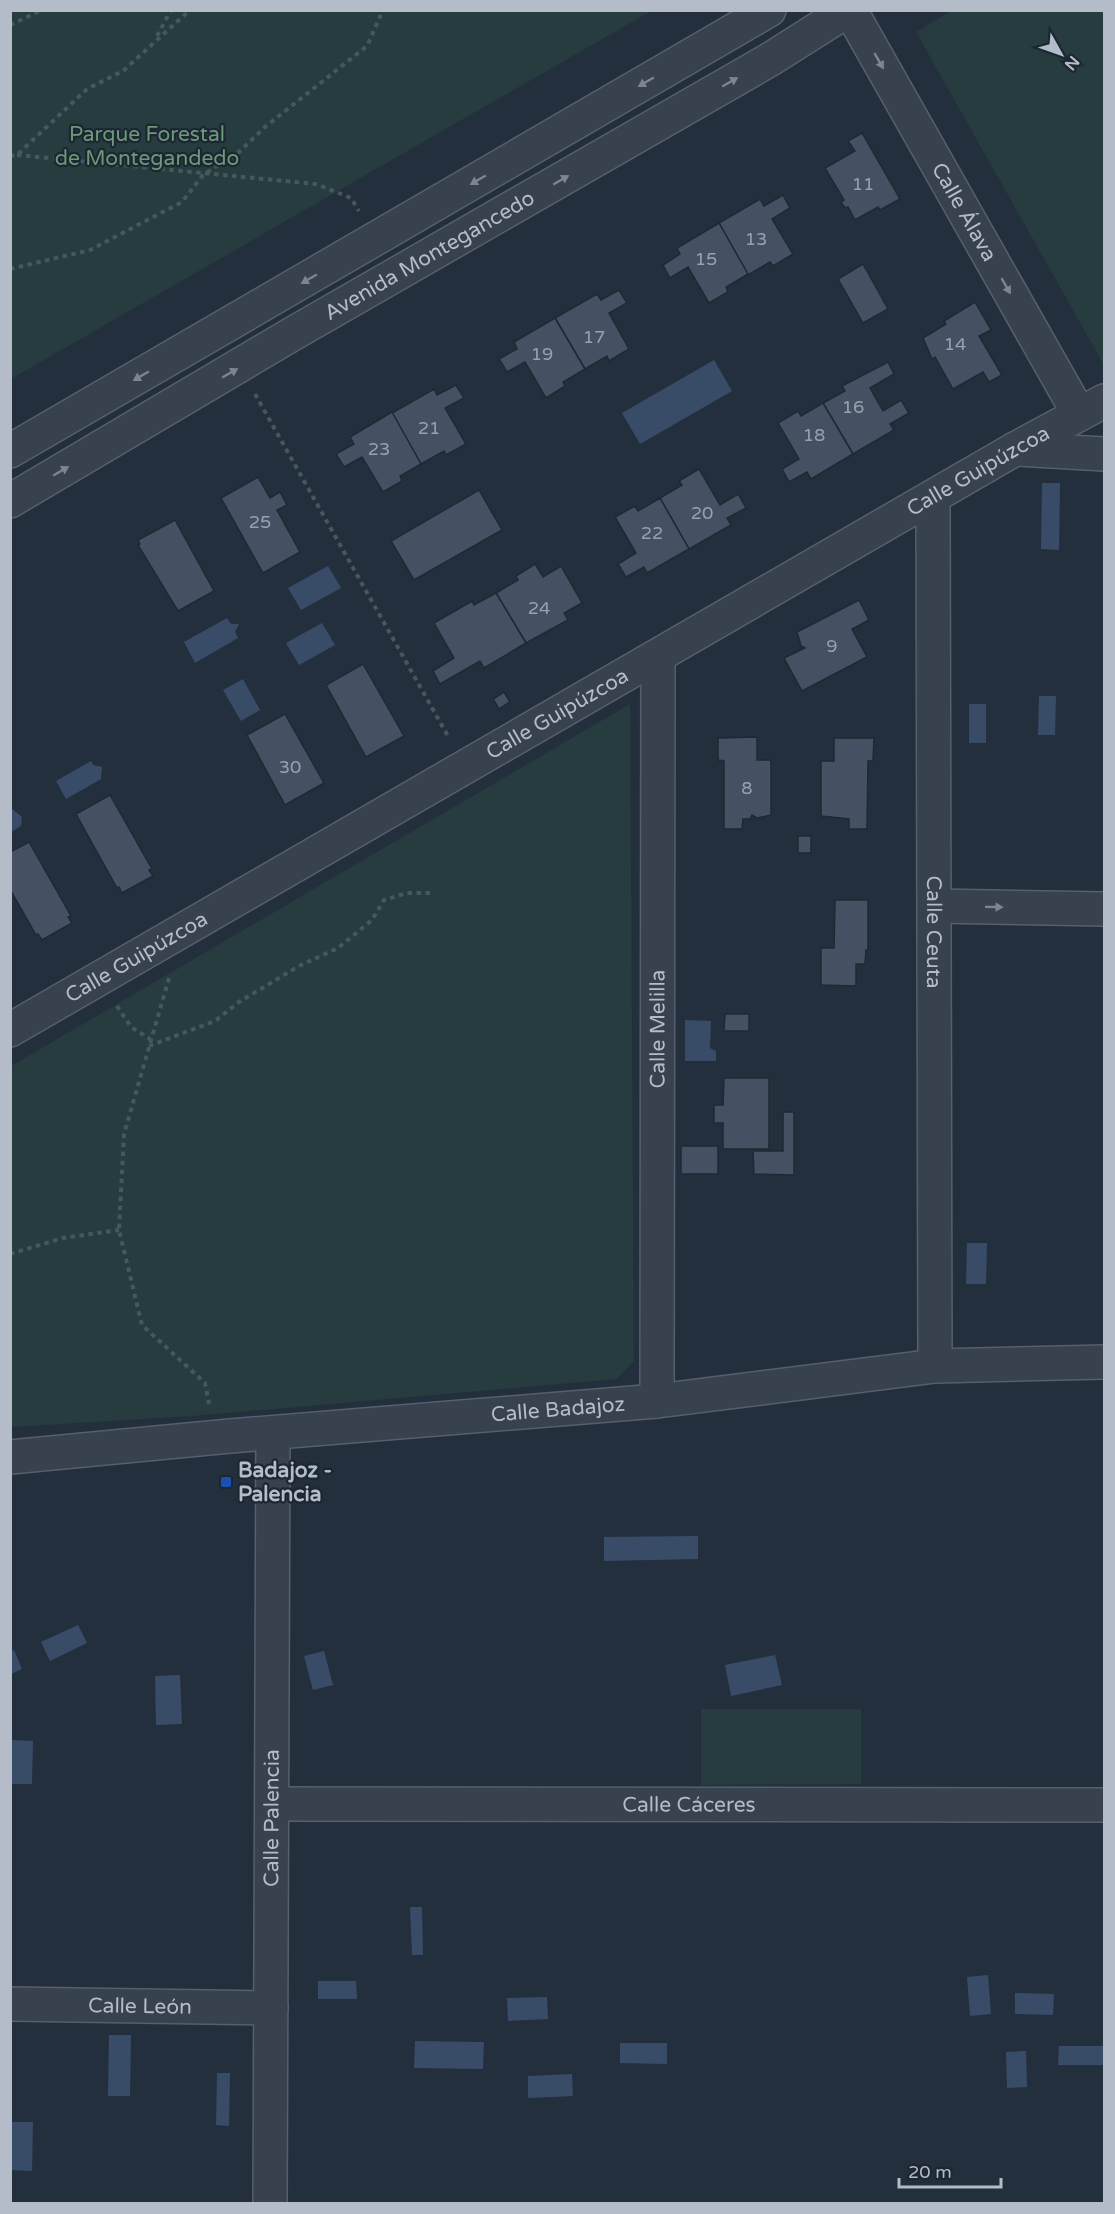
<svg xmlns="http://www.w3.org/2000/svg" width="1115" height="2214" font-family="'Varela Round',sans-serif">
<rect width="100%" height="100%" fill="#242f3e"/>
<!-- green -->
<g fill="#263c3f">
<polygon points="11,10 651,10 651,11 11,379"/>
<polygon points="953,10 1104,11 1104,365 916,32"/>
<polygon points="630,704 634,1361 617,1379 193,1416 11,1427 11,1066"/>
<polygon points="701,1709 861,1709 861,1784 701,1785"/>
</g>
<!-- water -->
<g fill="#394c67">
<polygon points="714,360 732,391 640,444 622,413"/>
<polygon points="1042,483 1060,483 1059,550 1041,549"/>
<polygon points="328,566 341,588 301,610 288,588"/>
<polygon points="227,618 231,624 239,624 235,632 238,638 195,663 184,642"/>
<polygon points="322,623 335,645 299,665 286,643"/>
<polygon points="243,679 260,710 241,721 223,690"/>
<polygon points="1039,696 1056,696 1055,735 1038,735"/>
<rect x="969" y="704" width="17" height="39"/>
<polygon points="91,761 93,765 102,767 101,779 66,799 56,781"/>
<polygon points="11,808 22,817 21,826 11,832"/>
<polygon points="685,1020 711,1021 710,1048 716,1051 716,1061 685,1061"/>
<polygon points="967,1243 987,1243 986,1284 966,1284"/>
<polygon points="698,1536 698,1559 604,1561 604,1537"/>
<polygon points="78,1625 87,1643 50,1661 41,1642"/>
<polygon points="14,1650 22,1669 11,1674 11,1651"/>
<polygon points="324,1651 333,1685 313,1690 304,1656"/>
<polygon points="775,1655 782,1685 731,1696 725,1665"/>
<polygon points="180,1675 182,1724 156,1725 155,1676"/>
<polygon points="11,1740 33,1741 32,1784 11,1784"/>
<polygon points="410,1907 422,1907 423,1955 412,1955"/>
<polygon points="988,1975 991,2014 970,2016 967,1977"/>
<polygon points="318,1981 356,1981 357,1999 318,1999"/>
<polygon points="1015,1993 1054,1994 1053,2015 1015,2014"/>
<polygon points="547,1997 548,2019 508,2021 507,1998"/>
<polygon points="109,2035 131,2035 130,2096 108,2096"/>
<polygon points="415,2041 484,2042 483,2069 414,2068"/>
<polygon points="620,2043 667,2043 667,2064 620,2063"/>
<polygon points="1059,2046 1104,2046 1104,2065 1058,2065"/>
<polygon points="1026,2051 1027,2087 1007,2088 1006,2052"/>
<polygon points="217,2073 230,2073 229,2126 216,2125"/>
<polygon points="572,2074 573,2096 528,2098 528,2076"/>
<polygon points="11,2122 33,2122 32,2171 11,2170"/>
</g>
<!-- building -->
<g fill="#455162" stroke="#1f2835" stroke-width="1.5">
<polygon points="862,133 900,199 880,210 878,207 855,220 848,207 845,208 841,202 844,200 825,168 855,151 848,141"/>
<polygon points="783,195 790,208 772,219 793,254 773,266 770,262 748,275 719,223 760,199 764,206"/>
<polygon points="719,223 748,274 726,287 728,292 709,303 688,267 670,278 663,265 680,254 677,248"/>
<polygon points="863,264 888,309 863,323 838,279"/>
<polygon points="619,290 627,303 609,313 629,349 609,361 607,356 585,369 555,318 597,294 601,300"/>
<polygon points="975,302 991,330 979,336 1002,375 989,382 983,372 953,389 935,357 932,359 923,338 946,324 944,321"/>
<polygon points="555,318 585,369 563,382 565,386 546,398 525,362 507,372 499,359 517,349 514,342"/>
<polygon points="888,362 894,374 870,388 883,411 901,400 909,413 890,424 894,430 853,454 823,403 845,391 842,386"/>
<polygon points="456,385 464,398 445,408 466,444 446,455 444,451 421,464 392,413 434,389 437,395"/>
<polygon points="823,403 853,454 811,479 807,472 789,482 782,469 799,459 778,423 798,411 801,416"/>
<polygon points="392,412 421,464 400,476 402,481 383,492 362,457 344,467 336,454 354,444 350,437"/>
<polygon points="699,469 720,505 738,494 746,508 727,518 731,525 689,549 660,498 682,485 679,481"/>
<polygon points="258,477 270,498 280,492 287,505 277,510 300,552 263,573 221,498"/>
<polygon points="479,490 502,530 414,580 391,541"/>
<polygon points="660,498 689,549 647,573 644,567 626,577 618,564 636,553 615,517 635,506 638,511"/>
<polygon points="175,520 214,591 178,611 138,545 140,544 138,540"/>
<polygon points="535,564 543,577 561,566 582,603 564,613 568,620 526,643 496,593 518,580 516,576"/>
<polygon points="496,593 526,643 484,668 480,661 440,684 433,671 454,658 434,623 472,601 474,605"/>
<polygon points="859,600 869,620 852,629 867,657 802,691 784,658 805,648 801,646 797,632"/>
<polygon points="363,664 404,736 366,757 326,685"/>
<polygon points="504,692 510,702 499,709 493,699"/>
<polygon points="285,714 324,783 285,805 247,735"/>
<polygon points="757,737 757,760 771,760 771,815 757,818 752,815 750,819 743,819 742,829 724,829 724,761 718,760 718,738"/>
<polygon points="834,738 874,738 873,761 868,761 867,829 849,829 849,819 821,816 821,761 834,761"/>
<polygon points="110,795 152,869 149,870 153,876 122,893 119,887 117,888 76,814"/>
<rect x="798" y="836" width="13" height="17"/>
<polygon points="29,842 71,916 68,917 72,923 42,940 38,934 36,935 10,889 10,852"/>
<polygon points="835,900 868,900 868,950 866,950 865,964 856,964 856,986 821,985 821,948 834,948"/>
<polygon points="725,1014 749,1014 749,1031 724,1031"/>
<polygon points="724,1078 769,1078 769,1149 723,1149 723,1123 714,1123 714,1105 723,1105"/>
<polygon points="783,1112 794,1112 794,1175 754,1174 753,1151 783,1151"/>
<rect x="681" y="1146" width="37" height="28"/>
</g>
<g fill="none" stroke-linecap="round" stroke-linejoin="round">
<defs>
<g id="minor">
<path id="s1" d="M850,10L1079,414"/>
<polyline points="1015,449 1104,454"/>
<polyline points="10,451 769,10"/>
<path id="s2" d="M933,498L935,1366"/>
<path id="s3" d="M10,501L294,333L769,60L848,10"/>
<polyline points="935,906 1104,909"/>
<path id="s4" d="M10,1030L1015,449L1104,401"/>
<path id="s5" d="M657,1401L658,656"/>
<path id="s6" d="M10,1457L230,1436L657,1401L935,1366L1104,1362"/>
<path id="s7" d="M273,1804L1104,1805"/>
<path id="s8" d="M10,2004L271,2008"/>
<path id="s9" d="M270,2204L273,1434"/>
</g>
</defs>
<!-- minor casing -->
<use href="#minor" stroke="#565f6c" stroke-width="36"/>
<!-- path -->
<g stroke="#44595c" stroke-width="4" stroke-dasharray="4.5 4.5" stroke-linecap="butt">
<polyline points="10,25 42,10"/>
<polyline points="157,36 171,10"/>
<polyline points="17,155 316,184 351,198 359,211"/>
<polyline points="10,156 17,155 87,89 123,71 190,10"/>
<polyline points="10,269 90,250 182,202 203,175 239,152 265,127 367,46 383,10"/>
<polyline points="255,394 449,738"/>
<polyline points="169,978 124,1134 119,1230 142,1325 205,1383 209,1404"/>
<polyline points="117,1006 131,1027 150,1039"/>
<polyline points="149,1046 215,1021 239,1002 299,966 338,948 372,920 384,900 407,893 433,893"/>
<polyline points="10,1254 63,1238 119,1230"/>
</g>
<!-- minor -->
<use href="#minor" stroke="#38414e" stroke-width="33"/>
</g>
<!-- one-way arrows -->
<defs><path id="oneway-solid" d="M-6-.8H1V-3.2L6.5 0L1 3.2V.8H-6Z" transform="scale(1.5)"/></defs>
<g fill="#7c8592">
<use href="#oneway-solid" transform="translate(879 61) rotate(60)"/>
<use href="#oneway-solid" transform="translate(646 82) rotate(150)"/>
<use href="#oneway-solid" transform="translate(730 82) rotate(-30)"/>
<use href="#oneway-solid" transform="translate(478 180) rotate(150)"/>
<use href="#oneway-solid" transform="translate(561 180) rotate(-30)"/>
<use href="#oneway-solid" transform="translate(309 279) rotate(150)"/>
<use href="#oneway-solid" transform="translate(1006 286) rotate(60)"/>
<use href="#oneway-solid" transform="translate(230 373) rotate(-30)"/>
<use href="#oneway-solid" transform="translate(141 376) rotate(150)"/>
<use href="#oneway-solid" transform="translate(61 471) rotate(-30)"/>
<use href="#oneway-solid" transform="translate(994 907) rotate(1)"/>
</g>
<!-- markers -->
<rect fill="#1a4fb4" stroke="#1d2633" stroke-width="2" x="220" y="1476" width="12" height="12" rx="3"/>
<g text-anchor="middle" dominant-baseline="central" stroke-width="4.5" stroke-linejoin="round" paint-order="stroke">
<!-- number labels -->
<g font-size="18" fill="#98a1af">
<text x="863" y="184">11</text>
<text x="756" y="239">13</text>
<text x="706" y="259">15</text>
<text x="594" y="337">17</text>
<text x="955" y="344">14</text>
<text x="542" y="354">19</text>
<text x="853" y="407">16</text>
<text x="429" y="428">21</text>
<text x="814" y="435">18</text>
<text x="379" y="449">23</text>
<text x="702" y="513">20</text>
<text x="260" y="522">25</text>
<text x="652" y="533">22</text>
<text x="539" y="608">24</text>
<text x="832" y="646">9</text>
<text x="290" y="767">30</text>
<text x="747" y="788">8</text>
</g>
<!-- park labels -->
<g font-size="21" fill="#6b9a76" stroke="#1d2633">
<text x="147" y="134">Parque Forestal<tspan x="147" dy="24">de Montegandedo</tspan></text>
</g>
<!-- street labels -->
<g font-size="21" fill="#b4bcc9" stroke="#1d2633">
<text stroke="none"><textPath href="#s1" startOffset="232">Calle Álava</textPath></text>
<text stroke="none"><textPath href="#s3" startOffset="486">Avenida Montegancedo</textPath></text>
<text stroke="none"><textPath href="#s4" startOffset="1118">Calle Guipúzcoa</textPath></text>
<text stroke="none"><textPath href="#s4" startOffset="632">Calle Guipúzcoa</textPath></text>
<text stroke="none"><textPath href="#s2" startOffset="434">Calle Ceuta</textPath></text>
<text stroke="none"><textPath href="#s4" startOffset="146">Calle Guipúzcoa</textPath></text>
<text stroke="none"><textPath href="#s5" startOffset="372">Calle Melilla</textPath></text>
<text stroke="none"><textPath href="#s6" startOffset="550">Calle Badajoz</textPath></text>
<text stroke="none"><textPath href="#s7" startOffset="416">Calle Cáceres</textPath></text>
<text stroke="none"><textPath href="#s9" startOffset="386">Calle Palencia</textPath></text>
<text stroke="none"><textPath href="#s8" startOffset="130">Calle León</textPath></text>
</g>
<!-- poi labels -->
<g font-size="21" font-weight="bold" fill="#b4bcc9" stroke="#1d2633" text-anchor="start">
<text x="238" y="1470">Badajoz -<tspan x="238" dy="24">Palencia</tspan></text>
</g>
</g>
<!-- border -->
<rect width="1115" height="2214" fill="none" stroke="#b4bcc9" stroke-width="24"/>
<!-- north arrow -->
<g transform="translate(1061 54) rotate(130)" stroke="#1d2633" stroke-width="4.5" paint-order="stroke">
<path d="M0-4.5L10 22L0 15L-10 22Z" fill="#b4bcc9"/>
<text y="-9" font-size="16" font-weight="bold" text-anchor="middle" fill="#b4bcc9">N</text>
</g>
<!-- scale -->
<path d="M899 2178v9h102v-9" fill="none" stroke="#b4bcc9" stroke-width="3"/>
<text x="908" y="2178" font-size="18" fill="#b4bcc9" stroke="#1d2633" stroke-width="4.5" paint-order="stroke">20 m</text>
</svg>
